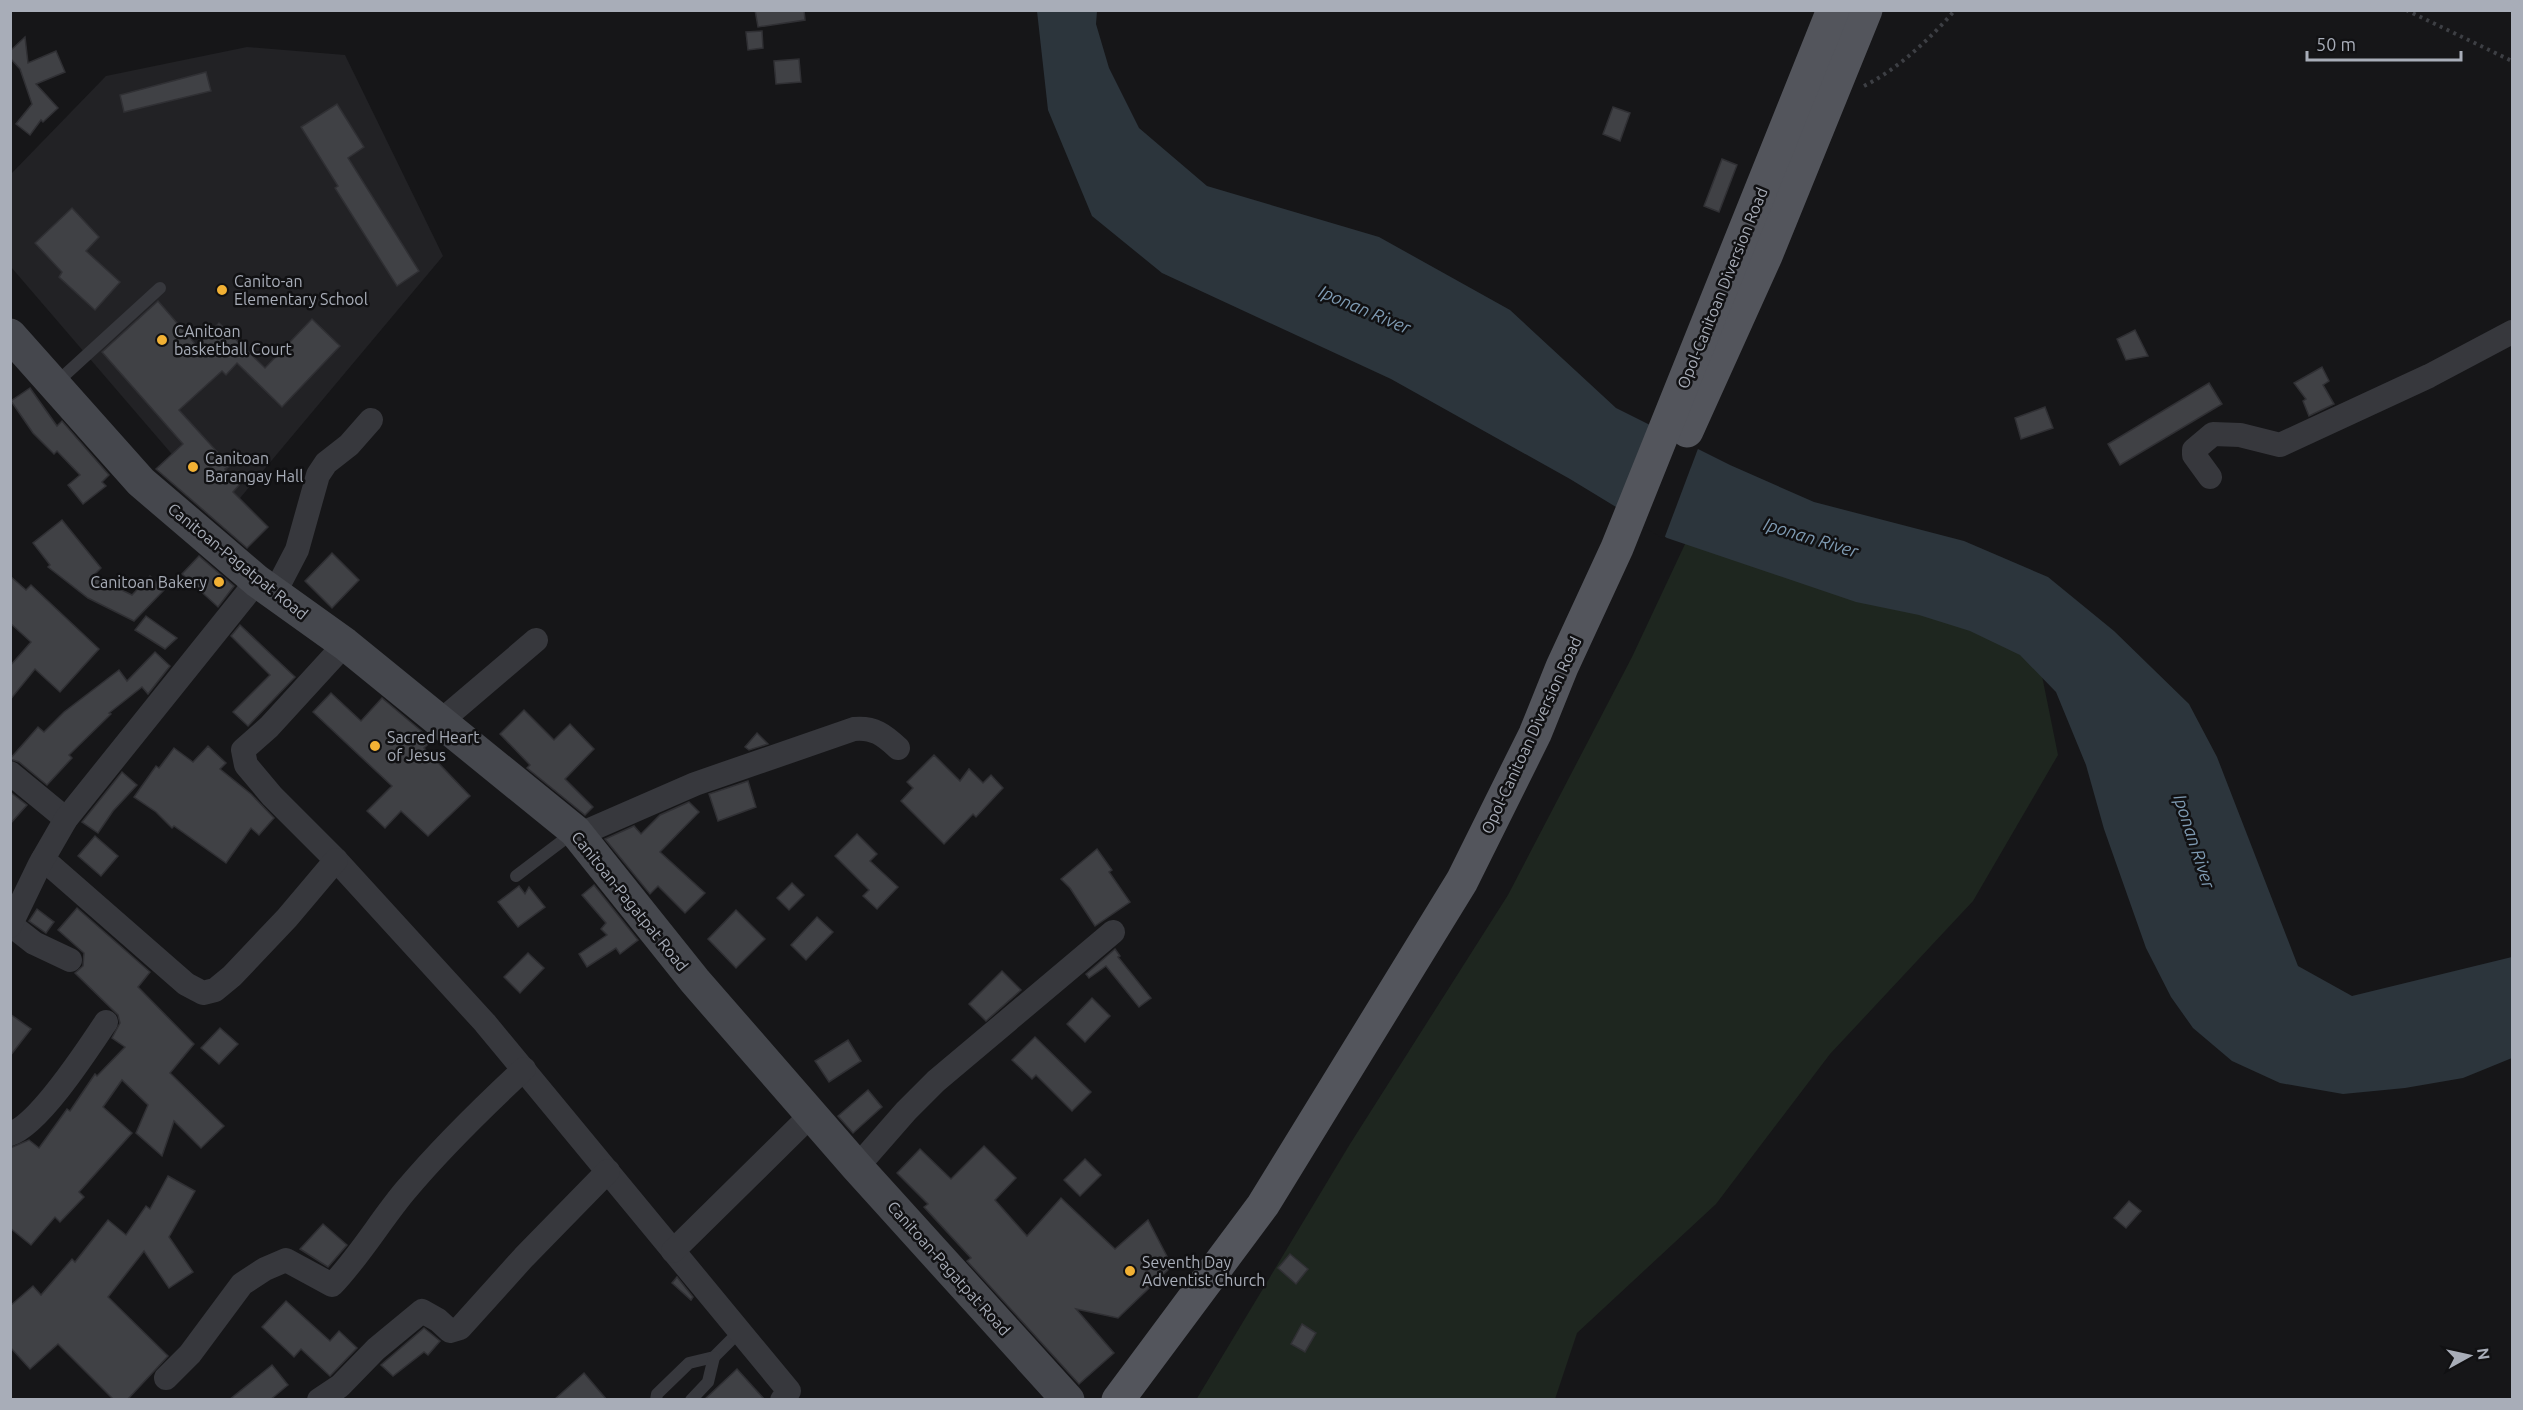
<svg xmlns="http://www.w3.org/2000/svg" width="2523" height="1410" font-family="Ubuntu,sans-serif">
<rect width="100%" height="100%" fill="#161618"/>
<!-- built -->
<polygon fill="#222225" points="247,47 345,55 443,256 225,516 11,267 10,175 106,76"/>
<!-- green -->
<polygon fill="#1e261f" points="1693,527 2036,646 2058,755 1973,901 1830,1054 1716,1204 1577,1333 1555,1399 1196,1400 1350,1144 1508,895 1632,657"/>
<!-- water -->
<polygon fill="#2c353c" points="1037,11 1097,11 1096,24 1109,68 1139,128 1207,186 1379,237 1510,310 1616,408 1730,465 1814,502 1964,541 2048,577 2114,631 2189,704 2217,757 2298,966 2352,996 2512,957 2512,1058 2463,1078 2405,1088 2343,1094 2280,1083 2232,1061 2193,1028 2171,997 2146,948 2104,829 2086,765 2056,692 2020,655 1970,631 1919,615 1856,602 1667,538 1570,479 1391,379 1162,273 1092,216 1048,110"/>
<!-- pier -->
<polygon fill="#161618" points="1653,423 1699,446 1664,539 1618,512"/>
<!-- building -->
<g fill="#404145" stroke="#303034" stroke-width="1.5">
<polygon points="755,10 804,10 805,20 758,27"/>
<polygon points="762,31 763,48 748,50 746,32"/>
<polygon points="25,37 28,63 56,51 65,72 36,84 58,108 43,122 41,120 30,135 16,124 32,104 20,69 10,58 10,51"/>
<polygon points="799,59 801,82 776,84 774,61"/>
<polygon points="206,72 211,91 124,112 120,95"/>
<polygon points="337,104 364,147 348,158 419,271 397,286 335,188 338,186 301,127"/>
<polygon points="1613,107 1630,113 1620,141 1603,134"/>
<polygon points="1722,159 1737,165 1719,212 1704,206"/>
<polygon points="72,208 99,237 86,251 120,282 95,310 59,277 62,272 35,243"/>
<polygon points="158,301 197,346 219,323 265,368 312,319 340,346 282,407 237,363 226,375 222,371 179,410 230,466 225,469 240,484 233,492 268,527 247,548 156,469 183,444 102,352"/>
<polygon points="2135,330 2148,356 2126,360 2117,339"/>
<polygon points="2322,367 2329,381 2323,385 2334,404 2309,416 2303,401 2306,399 2294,383"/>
<polygon points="2209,383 2222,404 2120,465 2108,444"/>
<polygon points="30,388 57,426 62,421 109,475 102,482 106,486 83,504 68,485 80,475 57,451 54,454 33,433 11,401"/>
<polygon points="2045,407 2053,428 2021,439 2015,418"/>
<polygon points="62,520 101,568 93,576 132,595 150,576 164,590 134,621 88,598 48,567 50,565 33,543"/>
<polygon points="332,553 359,580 332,608 305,581"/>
<polygon points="199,556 234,586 218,607 182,574"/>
<polygon points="10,576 26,590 31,585 99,649 60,692 35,669 10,700 10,666 31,642 10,623"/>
<polygon points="146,616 177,638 165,649 135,630"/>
<polygon points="240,625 295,677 248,726 233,712 270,675 231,636"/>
<polygon points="155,652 170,666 148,694 142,687 109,713 111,714 69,755 72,758 47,785 19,762 10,759 38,727 44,732 64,712 119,670 127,681"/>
<polygon points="331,693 361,721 382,698 432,740 424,748 470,796 428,836 401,811 385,828 367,811 392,786 313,712"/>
<polygon points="524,710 554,740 570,724 594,749 565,779 593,807 585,815 527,768 530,765 500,734"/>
<polygon points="757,733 768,744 749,750 745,747"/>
<polygon points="208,746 226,763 220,769 251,794 274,818 259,835 251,828 226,863 174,826 172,828 156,812 134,797 156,766 159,768 174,748 193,762"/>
<polygon points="934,755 960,781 969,769 983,783 991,775 1003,788 976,817 973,814 944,844 901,801 913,788 907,782"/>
<polygon points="122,772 137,785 113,811 98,833 82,822"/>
<polygon points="748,781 756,807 718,821 709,794"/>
<polygon points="10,792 27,805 10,824"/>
<polygon points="689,802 699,812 660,852 705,893 685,913 658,886 650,894 605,839 634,826 641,834 660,815"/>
<polygon points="857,834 877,854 870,861 898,887 877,909 863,896 869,890 835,856"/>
<polygon points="95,836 118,856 101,876 78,856"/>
<polygon points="1097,849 1112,870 1109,872 1130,902 1095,926 1070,888 1061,879"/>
<polygon points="792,883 804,895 789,910 777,898"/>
<polygon points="594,885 638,940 620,954 616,948 587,967 579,954 607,935 601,929 606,923 582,895"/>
<polygon points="519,886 525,894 529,887 545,907 518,927 498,902"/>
<polygon points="77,908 150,972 138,987 194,1044 170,1073 224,1126 201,1148 174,1121 162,1156 136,1133 148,1105 122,1080 103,1107 132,1133 79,1192 84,1197 60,1222 55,1217 31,1245 10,1228 10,1148 29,1140 39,1148 67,1109 70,1111 95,1074 97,1076 125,1047 112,1038 120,1023 118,1015 75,973 83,966 84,953 58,930"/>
<polygon points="37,909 54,922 46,933 29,921"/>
<polygon points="736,910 765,939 736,968 708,939"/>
<polygon points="817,917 833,932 806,960 791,945"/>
<polygon points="1115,949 1120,956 1118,957 1151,998 1139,1007 1106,966 1089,978 1086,974"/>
<polygon points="528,953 544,968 520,993 504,977"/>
<polygon points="1002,971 1021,990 986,1021 969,1004"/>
<polygon points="1092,998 1110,1016 1085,1042 1067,1024"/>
<polygon points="10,1014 31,1029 10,1056"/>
<polygon points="220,1028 238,1044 219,1064 201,1048"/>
<polygon points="1035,1037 1091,1092 1072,1111 1036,1075 1032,1079 1012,1060"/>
<polygon points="848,1040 861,1061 829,1082 815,1061"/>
<polygon points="868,1090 882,1107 853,1133 838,1116"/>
<polygon points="984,1146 1016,1178 995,1200 1027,1236 1061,1198 1115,1249 1148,1220 1172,1266 1118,1318 1076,1309 1114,1353 1079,1384 967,1261 971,1258 924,1207 928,1204 897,1173 920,1149 951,1179"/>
<polygon points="1085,1159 1101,1175 1080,1196 1064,1180"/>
<polygon points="168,1176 195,1191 169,1237 193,1272 169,1288 144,1251 108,1297 168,1356 127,1400 114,1400 58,1344 30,1369 10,1347 10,1306 33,1286 41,1295 72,1259 75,1262 108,1220 126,1235 146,1206 150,1209"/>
<polygon points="2129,1201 2141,1211 2126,1228 2114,1218"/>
<polygon points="323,1224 347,1245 328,1267 300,1249"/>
<polygon points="1290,1254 1308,1269 1296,1284 1278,1268"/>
<polygon points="677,1277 693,1297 691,1300 672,1283"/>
<polygon points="286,1301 330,1341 339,1331 357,1348 330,1376 301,1349 294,1357 262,1327"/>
<polygon points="1302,1324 1316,1333 1305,1352 1291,1344"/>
<polygon points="424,1328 440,1341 428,1355 424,1352 393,1376 381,1365"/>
<polygon points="272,1365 288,1385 270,1400 229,1400"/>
<polygon points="737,1369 765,1400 704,1400"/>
<polygon points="584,1373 607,1400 554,1400"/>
</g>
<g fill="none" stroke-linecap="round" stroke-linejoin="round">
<!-- path -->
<g stroke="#3d3f44" stroke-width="4" stroke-dasharray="3 4.5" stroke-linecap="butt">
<polyline points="2180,10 2189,10"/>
<polyline points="2406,10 2512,61"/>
<path d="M1864,86C1898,69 1930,39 1955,10"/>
</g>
<!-- lane -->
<g stroke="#37383d" stroke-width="12">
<polyline points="56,383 160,288"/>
<polyline points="516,876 574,832"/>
<polyline points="656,1400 657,1394 689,1363 714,1357 740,1331"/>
<polyline points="691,1400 708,1382 714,1357"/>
</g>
<!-- street -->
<g stroke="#37383d" stroke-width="24">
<polyline points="2210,477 2194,455 2194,450 2213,434 2240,435 2280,445 2429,376 2512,332"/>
<polyline points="274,594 297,550 318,475 326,463 349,445 371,420"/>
<polyline points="345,644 269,727 243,750 246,765 272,796 336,860 485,1023 789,1391 782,1400"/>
<polyline points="441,721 536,640"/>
<polyline points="10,773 66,819"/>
<path d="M578,835L695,784L854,729C874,727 884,735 898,748"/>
<polyline points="43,859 186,984 203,993 215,990 232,976 287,918 336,860"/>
<polyline points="11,925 34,943 70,960"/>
<polyline points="10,926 40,864 66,819 257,581"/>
<path d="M10,1134C39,1125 88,1049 106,1022"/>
<polyline points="857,1167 906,1111 936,1081 1113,932"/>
<polyline points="673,1251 811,1115"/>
<path d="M166,1378L190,1354L242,1284L265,1269L286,1260L332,1285C359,1257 380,1221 405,1191C441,1148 482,1108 524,1069"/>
<polyline points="319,1400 340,1386 376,1349 422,1311 438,1320 450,1331 460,1328 524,1257 608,1171"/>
</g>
<!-- secondary -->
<polyline stroke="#45474d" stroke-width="33" points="10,335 141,482 257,581 345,644 575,831 695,981 857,1167 1068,1400"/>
<!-- primary -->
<g stroke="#53555c" stroke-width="33">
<polyline points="1687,431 1766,256 1866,10"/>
<polyline points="1118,1400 1263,1205 1462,881 1535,734 1562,667 1617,548 1833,10"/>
</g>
</g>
<!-- markers -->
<g fill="#f2b134" stroke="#111113" stroke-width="2">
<circle cx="222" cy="290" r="6"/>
<circle cx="162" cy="340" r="6"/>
<circle cx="193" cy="467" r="6"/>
<circle cx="219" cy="582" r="6"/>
<circle cx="375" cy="746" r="6"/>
<circle cx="1130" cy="1271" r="6"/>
</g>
<g text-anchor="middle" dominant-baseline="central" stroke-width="5" stroke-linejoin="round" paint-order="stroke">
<!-- poi labels -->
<g font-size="16" fill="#a8adb8" stroke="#111113" text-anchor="start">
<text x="234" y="281">Canito-an<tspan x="234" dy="18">Elementary School</tspan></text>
<text x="174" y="331">CAnitoan<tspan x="174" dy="18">basketball Court</tspan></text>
<text x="205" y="458">Canitoan<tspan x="205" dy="18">Barangay Hall</tspan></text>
<text x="207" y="582" text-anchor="end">Canitoan Bakery</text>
<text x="387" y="737">Sacred Heart<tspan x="387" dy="18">of Jesus</tspan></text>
<text x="1142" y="1262">Seventh Day<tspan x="1142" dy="18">Adventist Church</tspan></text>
</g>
<!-- street labels -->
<g font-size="16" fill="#a8adb8" stroke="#111113">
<text transform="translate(1722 288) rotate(-68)">Opol-Canitoan Diversion Road</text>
<text transform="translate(238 561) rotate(39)">Canitoan-Pagatpat Road</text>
<text transform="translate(1531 735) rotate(-65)">Opol-Canitoan Diversion Road</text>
<text transform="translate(630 901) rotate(51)">Canitoan-Pagatpat Road</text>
<text transform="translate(949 1268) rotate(48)">Canitoan-Pagatpat Road</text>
</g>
<!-- water labels -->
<g font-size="18" font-style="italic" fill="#7f9bb3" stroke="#111113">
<text transform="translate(1365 309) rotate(23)">Iponan River</text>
<text transform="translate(1811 537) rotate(17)">Iponan River</text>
<text transform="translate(2195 841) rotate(72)">Iponan River</text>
</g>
</g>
<!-- border -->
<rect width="2523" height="1410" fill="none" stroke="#a8adb8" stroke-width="24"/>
<!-- north arrow -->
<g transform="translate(2469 1356) rotate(82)" stroke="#111113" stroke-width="4.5" paint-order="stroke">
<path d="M0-4.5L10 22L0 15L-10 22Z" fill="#a8adb8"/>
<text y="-9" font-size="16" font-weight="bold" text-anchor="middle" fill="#a8adb8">N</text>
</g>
<!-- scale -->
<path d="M2307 51v9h154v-9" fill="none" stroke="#a8adb8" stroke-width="3"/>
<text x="2316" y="51" font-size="18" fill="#a8adb8" stroke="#111113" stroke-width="4.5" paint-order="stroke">50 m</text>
</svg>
